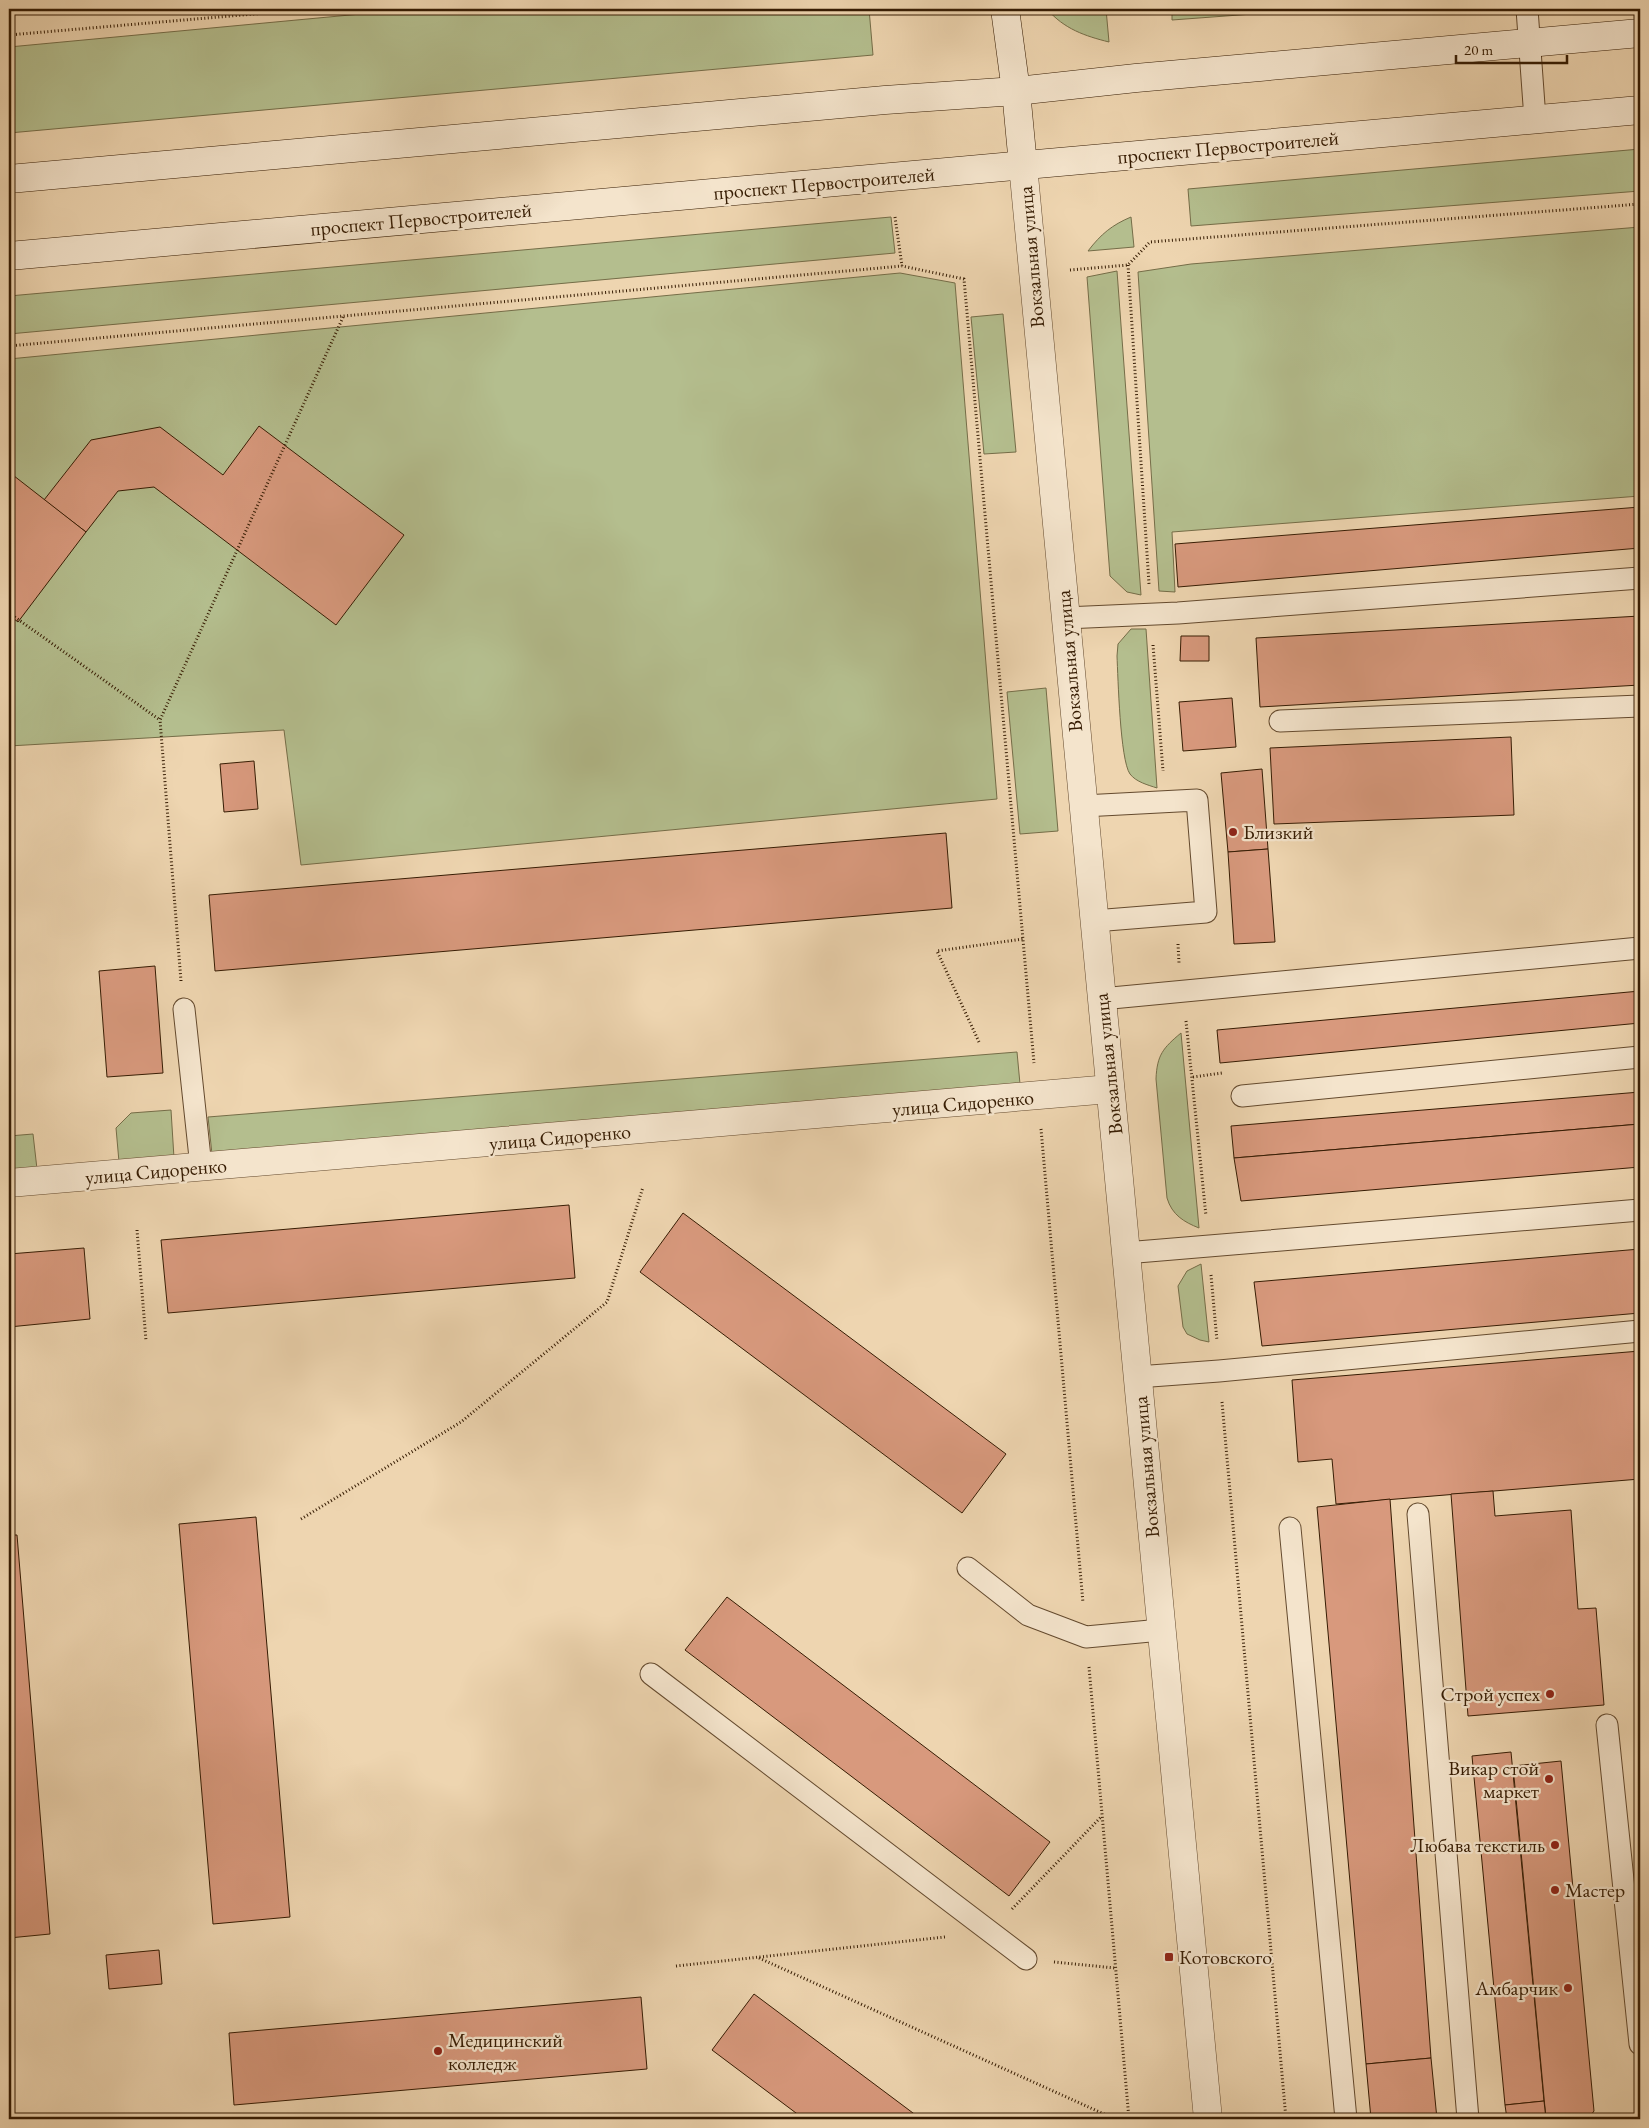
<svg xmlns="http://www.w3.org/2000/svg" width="1649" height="2128" font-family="'EB Garamond',serif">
<rect width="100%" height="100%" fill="#eed5b0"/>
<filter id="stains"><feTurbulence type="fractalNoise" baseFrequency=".004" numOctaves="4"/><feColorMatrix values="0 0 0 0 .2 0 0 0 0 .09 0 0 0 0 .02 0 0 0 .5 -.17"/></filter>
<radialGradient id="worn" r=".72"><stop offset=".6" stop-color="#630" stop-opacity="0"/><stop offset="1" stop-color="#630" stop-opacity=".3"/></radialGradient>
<!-- green -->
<g fill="#b4be8e" stroke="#756d48">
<polygon points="414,9 869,9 873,55 9,133 9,47"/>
<path d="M1047,9H1106L1109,42C1085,36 1064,29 1047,9Z"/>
<polygon points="1172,9 1320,9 1172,20"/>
<polygon points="1640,149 1640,191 1191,226 1188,189"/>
<polygon points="891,217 895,253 9,334 9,296"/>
<path d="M1131,217L1134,247L1088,251C1101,234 1112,225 1131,217Z"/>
<polygon points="1640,227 1640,496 1172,532 1175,592 1159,591 1138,272 1191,264"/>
<polygon points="1117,271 1141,595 1127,592 1110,576 1087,277"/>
<polygon points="900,273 955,283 997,799 301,865 284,730 9,746 9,359"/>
<polygon points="1003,314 1016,452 984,454 971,317"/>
<path d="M1131,629H1146L1157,788C1148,785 1136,782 1130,774C1120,760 1118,677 1117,656L1118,644Z"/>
<polygon points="1046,688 1058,831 1020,834 1007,692"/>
<path d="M1181,1033L1199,1228C1184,1222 1172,1215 1167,1198L1156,1079C1157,1055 1163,1048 1181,1033Z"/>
<polygon points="1017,1052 1020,1084 212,1154 208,1117"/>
<polygon points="171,1110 174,1158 119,1162 116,1128 131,1113"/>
<polygon points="33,1134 37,1169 9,1171 9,1136"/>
<polygon points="1201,1264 1209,1342 1200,1340 1187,1334 1183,1327 1178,1286 1187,1271"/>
</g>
<!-- building -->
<g fill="#d8997d" stroke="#361c03">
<polygon points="259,426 404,535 336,625 154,487 118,491 86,532 44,500 91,440 160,427 223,475"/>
<polygon points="9,472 86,532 18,622 9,615"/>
<polygon points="1640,507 1640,548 1178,587 1175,544"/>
<polygon points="1640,616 1640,685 1260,707 1256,638"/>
<polygon points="1181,636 1209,636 1209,661 1180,661"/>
<polygon points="1232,698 1236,747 1183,751 1179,702"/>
<polygon points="1511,737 1514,815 1274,824 1270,748"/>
<polygon points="254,761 258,809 224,812 220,764"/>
<polygon points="1262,769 1268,849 1228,852 1221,773"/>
<polygon points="946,833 952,908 215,971 209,895"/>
<polygon points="1268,849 1275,942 1234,944 1228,852"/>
<polygon points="155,966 163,1073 107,1077 99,971"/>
<polygon points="1640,991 1640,1023 1220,1063 1217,1030"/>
<polygon points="1640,1092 1640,1124 1234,1158 1231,1126"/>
<polygon points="1640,1124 1640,1167 1241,1201 1234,1158"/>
<polygon points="569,1205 575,1278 168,1313 161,1240"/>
<polygon points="683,1213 1006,1454 962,1513 640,1272"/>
<polygon points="84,1248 90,1319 9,1327 9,1254"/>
<polygon points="1640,1249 1640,1313 1262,1346 1254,1282"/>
<polygon points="1640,1351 1640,1479 1336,1504 1332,1459 1298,1462 1292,1380"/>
<polygon points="1493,1491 1495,1516 1571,1510 1578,1609 1596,1608 1604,1705 1468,1716 1451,1494"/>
<polygon points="1390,1499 1431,2058 1366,2064 1317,1507"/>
<polygon points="256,1517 290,1917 213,1924 179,1524"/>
<polygon points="9,1535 17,1535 50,1934 9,1938"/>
<polygon points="727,1597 1050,1842 1009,1896 685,1650"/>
<polygon points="1511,1752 1544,2101 1505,2105 1472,1756"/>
<polygon points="1561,1761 1594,2111 1588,2119 1546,2119 1513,1766"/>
<polygon points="159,1950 162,1984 109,1989 106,1955"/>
<polygon points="754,1994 921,2119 804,2119 712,2050"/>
<polygon points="641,1997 647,2069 234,2105 229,2033"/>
<polygon points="1431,2058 1437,2119 1371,2119 1366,2064"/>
<polygon points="1544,2101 1546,2119 1507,2119 1505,2105"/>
</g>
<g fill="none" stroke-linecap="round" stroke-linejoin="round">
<defs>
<g id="service">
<polyline points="1527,9 1535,119"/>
<polyline points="1065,618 1178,613 1640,578"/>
<polyline points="1280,721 1640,706"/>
<polyline points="1083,806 1197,800 1206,912 1094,921"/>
<polyline points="1101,999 1640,948"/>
<polyline points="184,1009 201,1167"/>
<polyline points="1242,1096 1640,1057"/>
<polyline points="1125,1253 1640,1210"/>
<polyline points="1137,1377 1219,1371 1640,1331"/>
<polyline points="1418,1514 1468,2119"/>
<polyline points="1290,1528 1346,2119"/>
<polyline points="968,1568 1028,1615 1086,1637 1161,1630"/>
<polyline points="651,1674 1026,1959"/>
<polyline points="1607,1725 1640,2044"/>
</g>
<polyline id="minor" points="9,1183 1110,1089"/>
<polyline id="tertiary" points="1023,165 1208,2119"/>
<g id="secondary">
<polyline points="1005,9 1016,91 1023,165"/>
<polyline points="9,179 885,100 1016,91 1136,78 1640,33"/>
<polyline points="9,256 1640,110"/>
</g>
</defs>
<!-- service casing -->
<use href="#service" stroke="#644a2e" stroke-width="23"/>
<!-- minor casing -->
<use href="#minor" stroke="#644a2e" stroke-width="29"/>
<!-- tertiary casing -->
<use href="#tertiary" stroke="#644a2e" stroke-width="29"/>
<!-- secondary casing -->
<use href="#secondary" stroke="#361c03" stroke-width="29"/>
<!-- path -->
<g stroke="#361c03" stroke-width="3" stroke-dasharray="1 2.5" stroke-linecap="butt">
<polyline points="9,35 312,9"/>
<polyline points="895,217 902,266"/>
<polyline points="1128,265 1149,584"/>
<polyline points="1070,270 1128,265 1150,242 1640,204"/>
<polyline points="9,346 902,266 964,279 1034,1063"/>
<polyline points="9,613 160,720"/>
<polyline points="1153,645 1163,771"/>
<polyline points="1178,944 1179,963"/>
<polyline points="181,981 160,720 344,315"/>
<polyline points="1186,1021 1206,1216"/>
<polyline points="979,1042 937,951 1023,939"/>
<polyline points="1193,1077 1222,1073"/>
<polyline points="1041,1129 1083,1603"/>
<polyline points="137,1230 146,1341"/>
<polyline points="1211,1275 1217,1341"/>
<polyline points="1222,1402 1286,2119"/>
<polyline points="301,1519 461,1422 607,1302 643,1187"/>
<polyline points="1089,1667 1129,2119"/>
<polyline points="1012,1909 1101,1817"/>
<polyline points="759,1958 1115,2119"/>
<polyline points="1054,1962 1115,1968"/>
<polyline points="676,1966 945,1937"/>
</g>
<!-- service -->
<use href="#service" stroke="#f4e4cc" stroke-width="21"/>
<!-- minor -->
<use href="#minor" stroke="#f4e4cc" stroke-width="28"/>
<!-- tertiary -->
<use href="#tertiary" stroke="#f4e4cc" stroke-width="28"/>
<!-- secondary -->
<use href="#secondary" stroke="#f4e4cc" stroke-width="28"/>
</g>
<!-- markers -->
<g fill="#8f2418" stroke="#f4e4cc" stroke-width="2">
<circle cx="1233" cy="832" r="5"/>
<circle cx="1550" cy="1694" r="5"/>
<circle cx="1549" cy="1779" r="5"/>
<circle cx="1555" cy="1845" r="5"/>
<circle cx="1555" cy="1890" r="5"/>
<rect x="1164" y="1952" width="10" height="10" rx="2.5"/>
<circle cx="1568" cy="1988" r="5"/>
<circle cx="438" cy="2051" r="5"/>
</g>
<g text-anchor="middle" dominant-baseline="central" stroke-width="4.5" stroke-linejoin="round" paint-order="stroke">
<!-- street labels -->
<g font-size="20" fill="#361c03" stroke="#f4e4cc">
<text transform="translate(1228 147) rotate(-5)">проспект Первостроителей</text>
<text transform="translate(824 183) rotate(-5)">проспект Первостроителей</text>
<text transform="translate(421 219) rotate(-5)">проспект Первостроителей</text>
<text transform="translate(1031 257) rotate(-95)">Вокзальная улица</text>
<text transform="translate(1069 661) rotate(-95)">Вокзальная улица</text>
<text transform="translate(1108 1064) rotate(-96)">Вокзальная улица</text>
<text transform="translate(963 1103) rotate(-5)">улица Сидоренко</text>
<text transform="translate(560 1137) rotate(-5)">улица Сидоренко</text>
<text transform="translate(156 1171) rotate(-5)">улица Сидоренко</text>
<text transform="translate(1146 1467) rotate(-95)">Вокзальная улица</text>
</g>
<!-- poi labels -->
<g font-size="20" fill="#361c03" stroke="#f4e4cc" text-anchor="start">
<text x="1243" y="832">Близкий</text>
<text x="1540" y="1694" text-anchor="end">Строй успех</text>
<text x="1539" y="1768" text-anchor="end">Викар стой<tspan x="1539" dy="23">маркет</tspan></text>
<text x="1545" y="1845" text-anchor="end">Любава текстиль</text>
<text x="1565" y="1890">Мастер</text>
<text x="1179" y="1957">Котовского</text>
<text x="1558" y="1988" text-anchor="end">Амбарчик</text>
<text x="448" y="2040">Медицинский<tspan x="448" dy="23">колледж</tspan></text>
</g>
</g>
<!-- margin -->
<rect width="1649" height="2128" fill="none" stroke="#eed5b0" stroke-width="30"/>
<rect x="10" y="10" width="1629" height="2108" fill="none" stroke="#361c03" stroke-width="2.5"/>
<rect x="15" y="15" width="1619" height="2098" fill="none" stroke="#361c03"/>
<!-- scale -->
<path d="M1456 55v8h111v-8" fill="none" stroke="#361c03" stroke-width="2.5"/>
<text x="1464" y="55" font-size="15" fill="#361c03" stroke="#f4e4cc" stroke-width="4" paint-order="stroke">20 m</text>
<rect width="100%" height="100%" filter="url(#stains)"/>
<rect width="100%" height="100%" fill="url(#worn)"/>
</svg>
